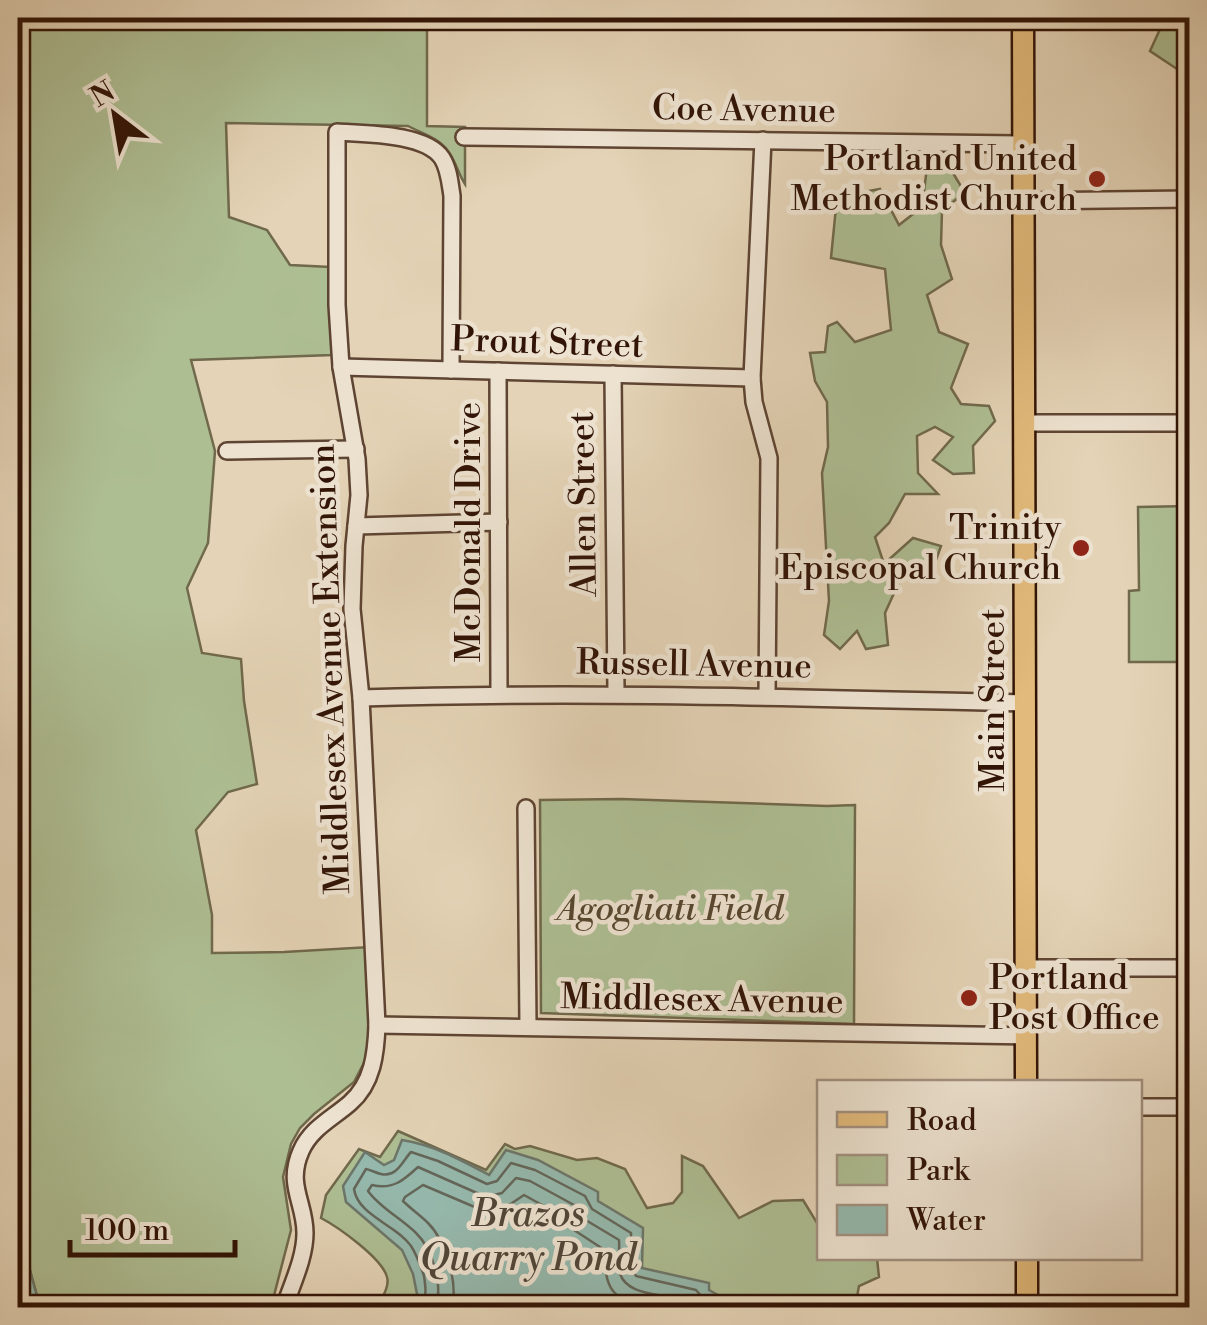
<svg xmlns="http://www.w3.org/2000/svg" width="1207" height="1325" font-family="'Libre Bodoni',serif">
<rect width="100%" height="100%" fill="#e4d3b6"/>
<filter id="stains"><feTurbulence type="fractalNoise" baseFrequency=".002" numOctaves="4"/><feColorMatrix values="0 0 0 0 .2 0 0 0 0 .09 0 0 0 0 .02 0 0 0 .5 -.17"/></filter>
<radialGradient id="worn" r=".72"><stop offset=".6" stop-color="#630" stop-opacity="0"/><stop offset="1" stop-color="#630" stop-opacity=".3"/></radialGradient>
<!-- green -->
<g fill="#aebe93" stroke="#70694c" stroke-width="2.5">
<path d="M18,18H579V27L421,25L415,28L427,29V126L465,127V184C459,175 456,163 450,154C440,138 423,134 408,126L226,123L229,217L267,230L290,265L330,267L332,355L191,360L215,451L208,543L187,588L202,653L241,659L244,701L257,784L228,792L196,830L212,915V953L284,952L370,947V1027L367,1057L354,1082L314,1114L300,1128L291,1144L283,1177L291,1230L271,1307H40L22,1241L20,1223L21,1200L18,1182Z"/>
<polygon points="1157,18 1189,18 1189,77 1150,51 1161,27"/>
<polygon points="947,163 965,193 942,210 941,245 952,279 927,295 939,332 968,344 951,388 961,404 989,406 995,421 973,446 974,473 953,474 933,460 953,437 935,427 917,436 918,473 938,494 905,494 889,523 875,537 884,564 913,538 941,546 931,574 900,580 885,613 888,645 866,649 857,631 840,649 824,635 829,601 822,473 828,447 827,402 815,381 810,353 825,352 828,326 837,322 855,342 891,330 885,269 831,258 837,197 880,189 899,225 922,207 927,167"/>
<polygon points="1189,506 1189,662 1129,662 1129,591 1139,590 1138,507"/>
<polygon points="621,799 827,806 855,805 854,1024 541,1013 540,800"/>
<path d="M398,1131L486,1170L505,1144L515,1149L530,1146L577,1160L597,1158L625,1169L647,1208L673,1203L682,1192V1156L703,1166L739,1218L773,1201L803,1200L819,1226L820,1258H877L879,1277L859,1286L855,1307H377C381,1299 390,1287 387,1277C382,1258 338,1227 321,1218L326,1195L359,1149L380,1157Z"/>
</g>
<!-- water -->
<g fill="#95b8ac" stroke="#6d766a" stroke-width="2.5">
<path d="M402,1140C434,1145 461,1160 489,1175L506,1150L538,1160L598,1192V1201L643,1228L642,1268L709,1283V1290L736,1305L735,1307H408L417,1294L413,1274L402,1250L346,1202L343,1186L365,1152L384,1165L394,1160Z"/>
<path d="M18,1182C22,1200 18,1219 22,1238C27,1261 34,1285 40,1307H18Z"/>
</g>
<g fill="none" stroke-linecap="round" stroke-linejoin="round">
<!-- shore -->
<g stroke="#646659" stroke-width="2.5">
<path d="M420,1308C427,1296 426,1289 424,1276C421,1267 417,1255 411,1246C397,1225 358,1216 354,1189L366,1169C371,1170 376,1173 381,1174C397,1178 403,1160 411,1152L438,1161L487,1184L497,1181L511,1163L535,1170L585,1196L592,1209L631,1233V1267L636,1276L696,1290L703,1298L720,1308"/>
<path d="M435,1308C444,1287 432,1248 416,1233C401,1218 380,1208 368,1191L372,1185C393,1190 404,1180 418,1167L486,1197L502,1193L516,1178L530,1181L574,1205L584,1219L619,1240C620,1251 617,1264 620,1274C630,1301 676,1290 695,1308"/>
<path d="M452,1308C458,1283 446,1241 428,1223C420,1215 411,1209 403,1201L405,1197L423,1185L484,1211L503,1209L524,1195L562,1216L574,1230L603,1249C607,1285 606,1298 647,1308"/>
</g>
<defs>
<g id="minor">
<polyline points="464,137 1024,144"/>
<polyline points="763,140 752,378 754,402 769,458 767,696"/>
<polyline points="1024,201 1190,199"/>
<polyline points="341,367 752,378"/>
<polyline points="498,371 499,693"/>
<polyline points="613,374 616,693"/>
<polyline points="1025,423 1190,423"/>
<polyline points="227,451 356,449"/>
<polyline points="356,526 499,522"/>
<path d="M361,698C583,691 804,698 1025,703"/>
<polyline points="526,808 528,1026"/>
<polyline points="1026,968 1190,968"/>
<polyline points="377,1025 1026,1036"/>
<polyline points="1140,1107 1190,1107"/>
<path d="M284,1308C292,1284 305,1258 305,1233C305,1202 286,1185 301,1151C311,1128 333,1118 350,1103C373,1083 376,1053 377,1025L361,698L352,609L354,546L359,495L357,459L341,367L337,305V132C364,134 425,133 442,158C449,169 450,183 452,196L451,370"/>
</g>
<g id="major">
<polyline points="1023,18 1026,1082"/>
<polyline points="1027,1258 1027,1308"/>
</g>
</defs>
<!-- minor casing -->
<use href="#minor" stroke="#5e4432" stroke-width="20"/>
<!-- major casing -->
<use href="#major" stroke="#321406" stroke-width="25"/>
<!-- minor -->
<use href="#minor" stroke="#ede2d0" stroke-width="15"/>
<!-- major -->
<use href="#major" stroke="#e2ba7b" stroke-width="20"/>
</g>
<!-- markers -->
<g fill="#8f2418" stroke="#ede2d0" stroke-width="4">
<circle cx="1097" cy="179" r="10"/>
<circle cx="1081" cy="548" r="10"/>
<circle cx="969" cy="998" r="10"/>
</g>
<g text-anchor="middle" dominant-baseline="central" stroke-width="9" stroke-linejoin="round" paint-order="stroke">
<!-- street labels -->
<g font-size="35" fill="#321406" stroke="#ede2d0">
<text transform="translate(744 110) rotate(1)">Coe Avenue</text>
<text transform="translate(547 343) rotate(2)">Prout Street</text>
<text transform="translate(584 504) rotate(-91)">Allen Street</text>
<text transform="translate(469 532) rotate(-90)">McDonald Drive</text>
<text transform="translate(694 665) rotate(1)">Russell Avenue</text>
<text transform="translate(331 669) rotate(-92)">Middlesex Avenue Extension</text>
<text transform="translate(993 700) rotate(-90)">Main Street</text>
<text transform="translate(702 1000) rotate(1)">Middlesex Avenue</text>
</g>
<!-- poi labels -->
<g font-size="35" fill="#321406" stroke="#ede2d0" text-anchor="end">
<text x="1077" y="159">Portland United<tspan x="1077" dy="40">Methodist Church</tspan></text>
<text x="1061" y="528">Trinity<tspan x="1061" dy="40">Episcopal Church</tspan></text>
<text x="989" y="978" text-anchor="start">Portland<tspan x="989" dy="40">Post Office</tspan></text>
</g>
<!-- park labels -->
<g font-size="35" font-style="italic" fill="#574730" stroke="#ede2d0">
<text x="670" y="909">Agogliati Field</text>
</g>
<!-- water labels -->
<g font-size="38" font-style="italic" fill="#504538" stroke="#ede2d0">
<text x="528" y="1214">Brazos<tspan x="528" dy="44">Quarry Pond</tspan></text>
</g>
</g>
<!-- margin -->
<rect width="1207" height="1325" fill="none" stroke="#e4d3b6" stroke-width="60"/>
<rect x="20" y="20" width="1167" height="1285" fill="none" stroke="#321406" stroke-width="5"/>
<rect x="30" y="30" width="1147" height="1265" fill="none" stroke="#321406" stroke-width="2.5"/>
<!-- legend -->
<rect x="817" y="1080" width="325" height="180" fill="#ede2d0" stroke="#a2907f" stroke-width="2.5"/>
<rect x="837" y="1112" width="50" height="15" fill="#e2ba7b" stroke="#a2907f" stroke-width="2.5"/>
<text x="907" y="1130" font-size="30" fill="#321406">Road</text>
<rect x="837" y="1155" width="50" height="30" fill="#aebe93" stroke="#a2907f" stroke-width="2.5"/>
<text x="907" y="1180" font-size="30" fill="#321406">Park</text>
<rect x="837" y="1205" width="50" height="30" fill="#95b8ac" stroke="#a2907f" stroke-width="2.5"/>
<text x="907" y="1230" font-size="30" fill="#321406">Water</text>
<!-- north arrow -->
<g transform="translate(115 115) rotate(329)" stroke="#ede2d0" stroke-width="8" paint-order="stroke">
<path d="M0-8L18 38L0 25L-18 38Z" fill="#321406"/>
<text y="-15" font-size="28" font-weight="bold" text-anchor="middle" fill="#321406">N</text>
</g>
<!-- scale -->
<path d="M70 1240v15h165v-15" fill="none" stroke="#321406" stroke-width="5"/>
<text x="85" y="1240" font-size="30" fill="#321406" stroke="#ede2d0" stroke-width="8" paint-order="stroke">100 m</text>
<rect width="100%" height="100%" filter="url(#stains)"/>
<rect width="100%" height="100%" fill="url(#worn)"/>
</svg>
